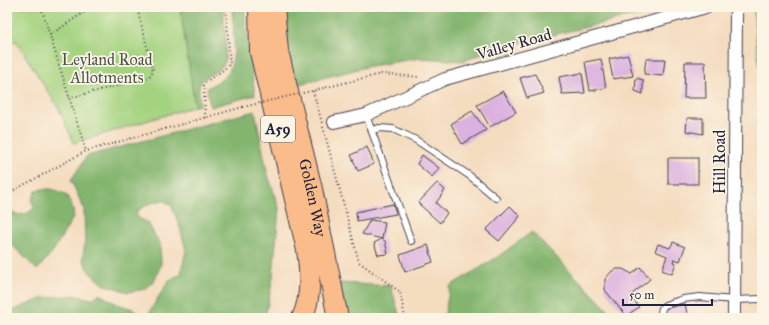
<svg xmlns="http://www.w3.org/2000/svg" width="769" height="325" font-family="'IM FELL Great Primer',serif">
<rect width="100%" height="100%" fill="#fcf5e5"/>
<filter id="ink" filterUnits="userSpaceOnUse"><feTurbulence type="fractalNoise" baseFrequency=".025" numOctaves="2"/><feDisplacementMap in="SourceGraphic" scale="8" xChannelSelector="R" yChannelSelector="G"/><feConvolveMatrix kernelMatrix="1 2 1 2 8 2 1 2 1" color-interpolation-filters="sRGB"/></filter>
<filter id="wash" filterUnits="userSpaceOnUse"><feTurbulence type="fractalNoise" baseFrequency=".012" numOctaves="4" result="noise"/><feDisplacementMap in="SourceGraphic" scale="16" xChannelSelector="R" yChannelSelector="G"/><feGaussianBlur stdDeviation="0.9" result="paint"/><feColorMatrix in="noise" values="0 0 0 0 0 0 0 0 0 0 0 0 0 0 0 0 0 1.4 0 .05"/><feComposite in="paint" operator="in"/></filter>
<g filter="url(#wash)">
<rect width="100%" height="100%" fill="#f4dcbf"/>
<!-- green -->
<g fill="#a4d380" stroke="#637a5e">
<polygon points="7,7 180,7 195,106 74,143 59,109 16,41 7,44"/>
<polygon points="753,7 762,7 762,67 759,67"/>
</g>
<!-- forest -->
<g fill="#83b56e" stroke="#526c54">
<path d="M180,7H223C224,18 228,56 224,64C218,73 201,76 199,87C198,92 200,100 200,105L195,106Z"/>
<path d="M232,7H245V17L255,95L210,107L207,88C212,84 220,82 225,77C239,61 233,27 232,7Z"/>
<path d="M286,7H672L497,48L464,61L420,58L370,66L295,85C289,60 284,33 286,7Z"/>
<polygon points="255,111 267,172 279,208 273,277 265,318 150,318 150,311 169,280 181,274 186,250 179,224 171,205 163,200 148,204 137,211 137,217 148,223 160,244 161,264 155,279 146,289 128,292 105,285 90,273 83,259 85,242 84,209 71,180 87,156"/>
<path d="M42,189H51L61,192L67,196L72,206L74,216L53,251L37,270L12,245L7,242V199L8,198L12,213C22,216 27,215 34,208L32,200L35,192Z"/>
<polygon points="532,232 608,310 596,318 444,318 450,286 496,258"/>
<polygon points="339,283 391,286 400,318 345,318"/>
<polygon points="99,294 117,304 133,309 143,318 7,318 7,313 43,298 72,295 92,299"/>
</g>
<g id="blocks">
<!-- building -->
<g fill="#dbb1df">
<polygon points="628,55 633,76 613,79 609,59"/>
<polygon points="601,59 606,88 590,91 585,62"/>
<polygon points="646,59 665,59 663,76 644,74"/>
<polygon points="685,62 705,62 706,98 684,98"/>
<polygon points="582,73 585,93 562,94 559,77"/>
<polygon points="535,74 544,93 527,98 520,78"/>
<polygon points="636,78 643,80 643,94 635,91"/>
<polygon points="503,91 516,112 490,127 477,105"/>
<polygon points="472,111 486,130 462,144 451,124"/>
<polygon points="687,118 703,118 703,134 686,131"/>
<polygon points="367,147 374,164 358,171 351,155"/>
<polygon points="422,155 439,168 432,177 417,164"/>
<rect x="668" y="158" width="30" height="26"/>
<polygon points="437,183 445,190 436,203 447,213 440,223 418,203"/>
<polygon points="393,204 396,214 357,221 356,212"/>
<polygon points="510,206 520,216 499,241 486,230"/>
<polygon points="370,220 385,222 382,239 385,241 388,254 378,255 374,243 382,239 362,234"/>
<polygon points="673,242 685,247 680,261 674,259 673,262 676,263 672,274 662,270 667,256 655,251 658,244 670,248"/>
<polygon points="428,245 433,262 405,272 400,255"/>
<polygon points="640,267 650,279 630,296 639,307 626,316 605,290 605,279 612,271 617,269 623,269 632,274"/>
<polygon points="685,304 688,318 665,318 663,309"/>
</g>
</g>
</g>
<g filter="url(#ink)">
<use href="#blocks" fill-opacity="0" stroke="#423e4f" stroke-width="1"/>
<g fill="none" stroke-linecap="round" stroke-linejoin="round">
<defs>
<g id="service">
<polyline points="366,115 411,241"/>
<polyline points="372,130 380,128 393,129 416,140 470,176 496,198"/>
<polyline points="660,317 662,308 665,305 683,299 700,297 734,300 762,299"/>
</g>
<g id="minor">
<polyline points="334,122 366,115 445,79 706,7"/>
<polyline points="734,318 736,7"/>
</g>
<g id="trunk">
<path d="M259,7L260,52L307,250C310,272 312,297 302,318"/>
<path id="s1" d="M274,7L278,51L312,189L338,318"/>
</g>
</defs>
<!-- service casing -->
<use href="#service" stroke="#423e4f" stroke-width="8"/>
<!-- minor casing -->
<use href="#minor" stroke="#423e4f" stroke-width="14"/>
<!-- trunk casing -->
<use href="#trunk" stroke="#423e4f" stroke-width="22"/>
<!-- path -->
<g stroke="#423e4f" stroke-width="2" stroke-dasharray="1 3" stroke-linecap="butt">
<polyline points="41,7 86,151"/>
<polyline points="50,35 92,7"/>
<polyline points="313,91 322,123"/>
<polyline points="303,93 381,74 419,77"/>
<polyline points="69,98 148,78 153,71 137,7"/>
<path d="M205,118L204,85C209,77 222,73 230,64L226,7"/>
<polyline points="323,127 359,262 400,292 405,318"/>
<polyline points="7,194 86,151 243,107"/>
</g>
<!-- service -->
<use href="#service" stroke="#fff" stroke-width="6"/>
<!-- minor -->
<use href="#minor" stroke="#fff" stroke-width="12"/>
<!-- trunk -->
<use href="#trunk" stroke="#fabc8b" stroke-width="20"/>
<!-- path-bridge -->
<polyline stroke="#423e4f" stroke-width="2" stroke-dasharray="1 3" stroke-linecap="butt" points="243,107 298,94"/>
</g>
</g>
<g text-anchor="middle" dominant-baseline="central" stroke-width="3.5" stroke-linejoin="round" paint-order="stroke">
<!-- shield labels -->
<rect fill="#fcf5e5" stroke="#63616e" stroke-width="1" x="261" y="116" width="34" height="26" rx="3"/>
<g font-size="15" font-weight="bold" fill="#22223b">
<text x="278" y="129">A59</text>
</g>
<!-- street labels -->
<g font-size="16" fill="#22223b" stroke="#fcf5e5">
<text transform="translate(514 44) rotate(-16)">Valley Road</text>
<text transform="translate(719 162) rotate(-90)">Hill Road</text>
<text stroke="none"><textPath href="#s1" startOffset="195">Golden Way</textPath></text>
</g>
<!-- park labels -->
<g font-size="16" fill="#495750" stroke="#fcf5e5">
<text x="107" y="59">Leyland Road<tspan x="107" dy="18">Allotments</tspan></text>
</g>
</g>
<!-- margin -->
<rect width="769" height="325" fill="none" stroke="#fcf5e5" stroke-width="24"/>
<!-- scale -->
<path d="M623 299v6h89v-6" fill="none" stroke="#22223b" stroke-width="2"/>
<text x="629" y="299" font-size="12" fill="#22223b" stroke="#fcf5e5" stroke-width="3" paint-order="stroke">50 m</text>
</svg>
